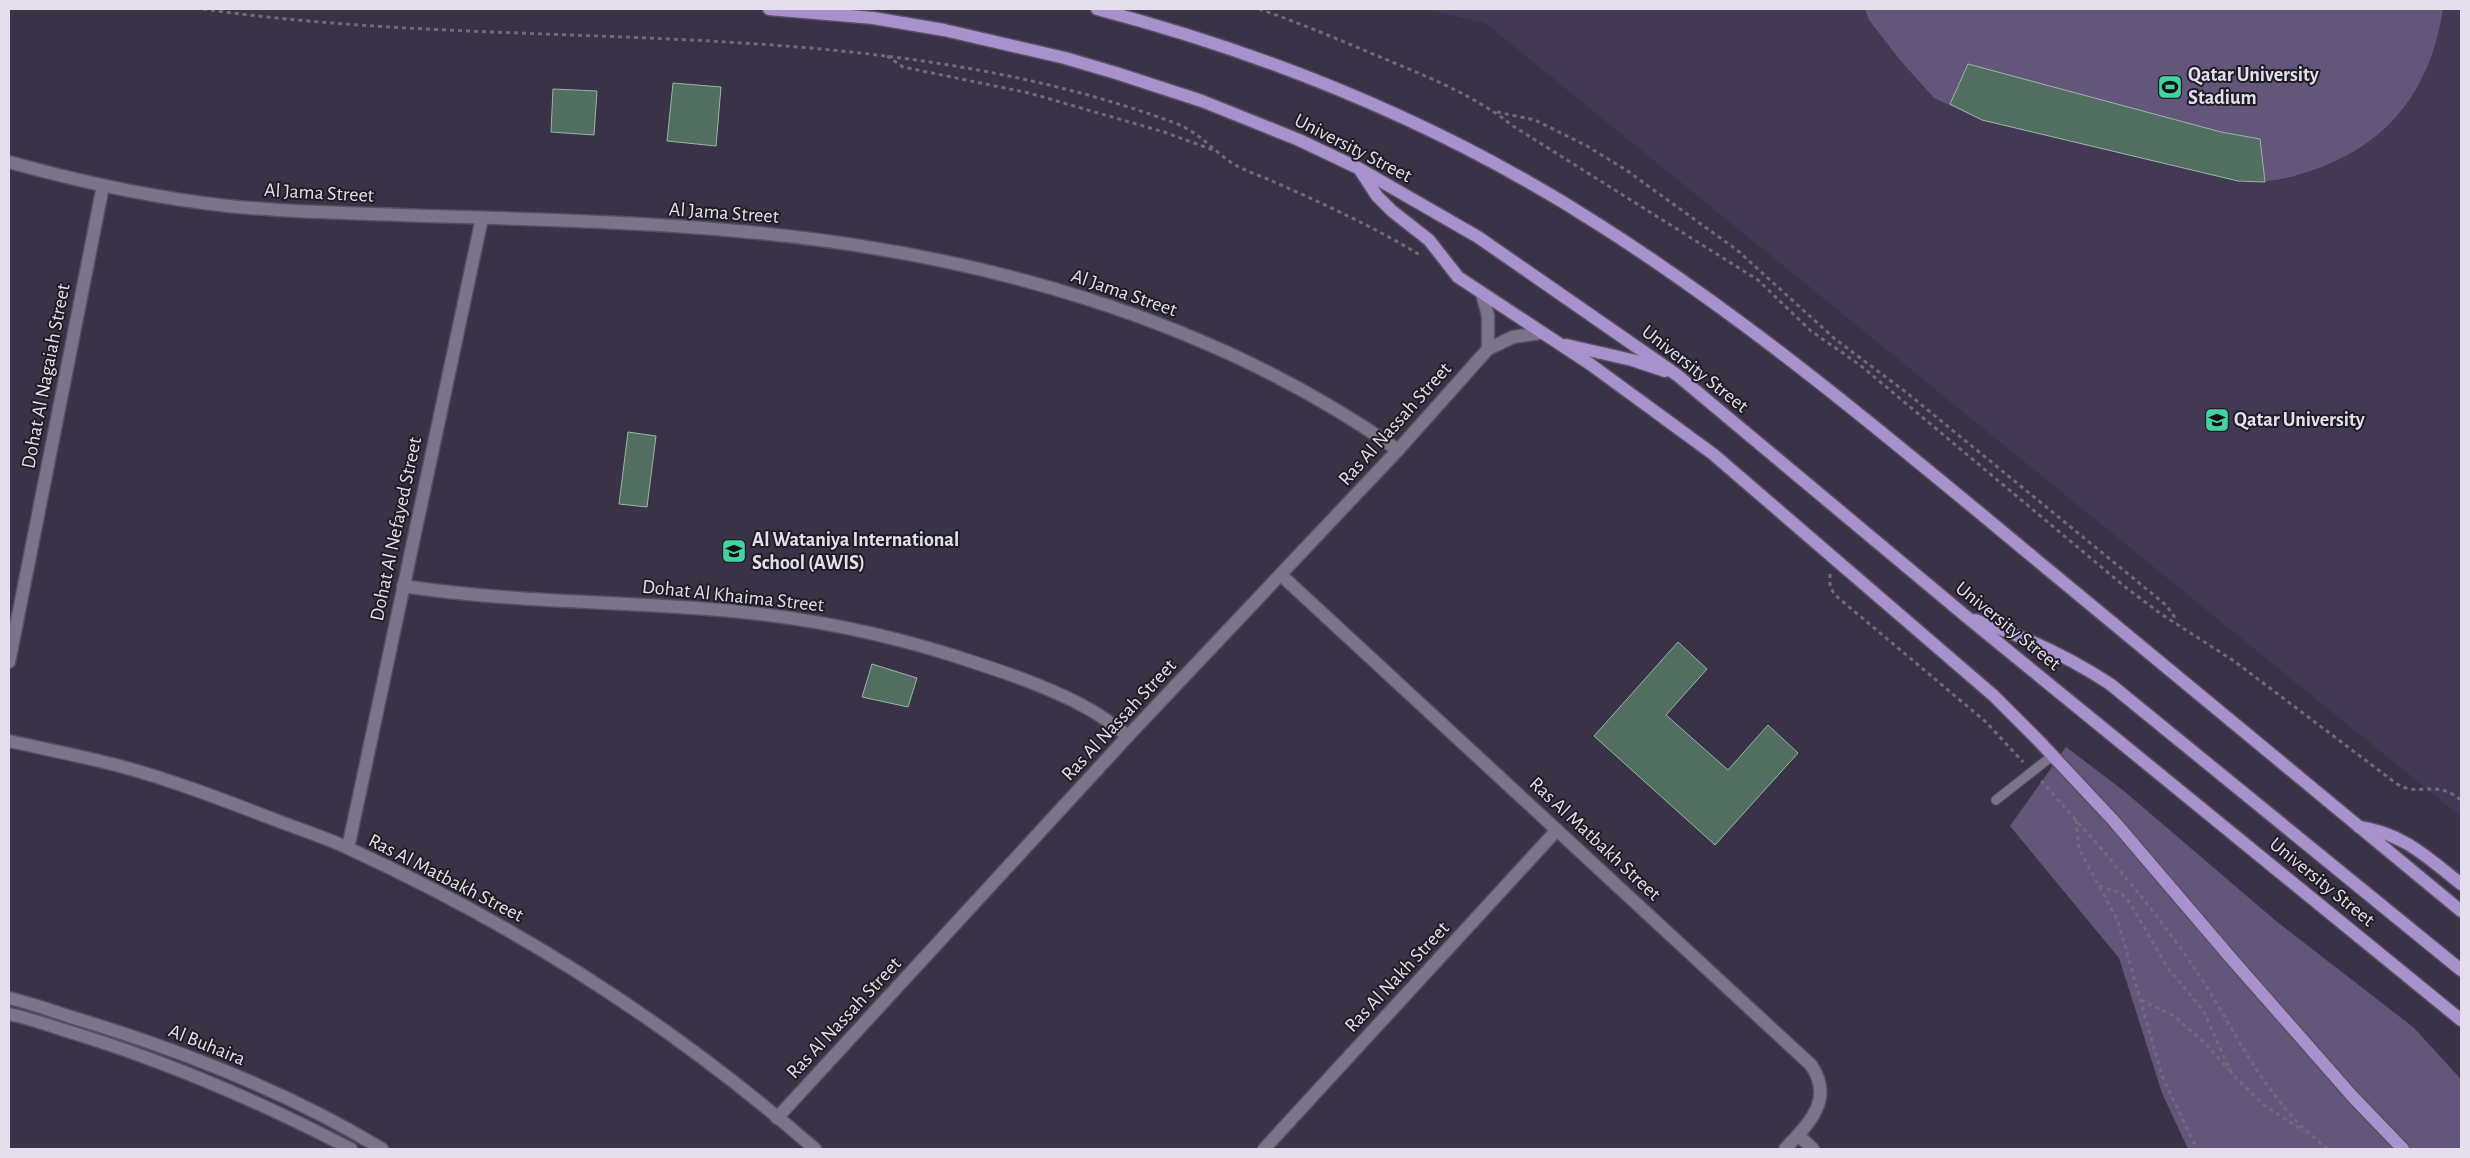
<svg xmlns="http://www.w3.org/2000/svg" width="2470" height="1158" font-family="'Alegreya Sans',sans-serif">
<rect width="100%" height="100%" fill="#3a3247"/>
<!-- built -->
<polygon fill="#443954" points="1426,9 2461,9 2461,817 1485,23"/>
<!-- green -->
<g fill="#64567b">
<path d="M1865,9H2443C2431,87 2391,142 2316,169C2288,179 2267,183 2238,181L1982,120L1934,98L1900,60L1869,20Z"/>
<polygon points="2066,747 2124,791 2276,921 2413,1027 2461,1079 2461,1149 2188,1149 2162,1093 2119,958 2010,826"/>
</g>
<!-- building -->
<g fill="#526e61" stroke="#99b6a8">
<polygon points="1968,64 2221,132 2260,139 2265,182 2238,181 1982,120 1950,104"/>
<polygon points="673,83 721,87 716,146 667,141"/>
<polygon points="553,89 597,91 594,135 551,132"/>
<polygon points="628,432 656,436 647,507 619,504"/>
<polygon points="1678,642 1707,669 1666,715 1728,770 1768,725 1798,753 1715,845 1594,736"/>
<polygon points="872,664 917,678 908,707 862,697"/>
</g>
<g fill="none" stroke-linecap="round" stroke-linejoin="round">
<defs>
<polyline id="service" points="1996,800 2052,756"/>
<g id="minor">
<path d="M9,162C81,182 154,198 228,206C286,212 344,213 401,215C517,219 633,221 748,232C976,253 1209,317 1398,450"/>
<polyline points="1482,294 1488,316 1488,349"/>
<path d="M1281,575L1811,1065C1835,1100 1808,1124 1785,1149"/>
<path d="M403,586C500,601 597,601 694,608C791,614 886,632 979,664C1016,676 1053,689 1087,708C1102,716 1115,726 1128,736"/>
<polyline points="9,662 103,186"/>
<path d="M9,741C45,749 81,756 116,765C169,779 221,799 273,819C298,829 325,837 350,849C518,926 675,1027 815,1149"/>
<polyline points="348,848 482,218"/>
<path d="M9,998C30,1003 50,1010 71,1017C178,1049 286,1091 382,1149"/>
<path d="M9,1014C28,1018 48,1025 67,1031C166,1061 259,1101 351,1149"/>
<polyline points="777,1118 1128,736 1398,450 1488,349 1513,337 1540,333"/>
<polyline points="1798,1135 1813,1149"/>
<polyline points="1264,1149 1557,830"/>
</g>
<g id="primary">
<polyline points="769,9 873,18 944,30 1065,58 1116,73 1202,101 1299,140 1358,168 1478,237 1677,375 1968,618 2461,1020"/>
<path d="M1097,9C1272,55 1445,126 1598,224C1752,322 1892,440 2033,557C2176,675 2318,794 2461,911"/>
<polyline points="1360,170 1377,196 1392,211 1429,240 1458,277 1590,364 1713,454 1994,696 2038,740 2113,820 2230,957 2353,1097 2403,1149"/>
<polyline points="1566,345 1632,360 1665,371"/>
<path d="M1975,620C2024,636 2067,656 2110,684L2461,970"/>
<path d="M2359,827C2403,833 2428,858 2461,884"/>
</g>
</defs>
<!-- service casing -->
<use href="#service" stroke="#575062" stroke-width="11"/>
<!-- minor casing -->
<use href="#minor" stroke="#575062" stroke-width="15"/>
<!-- primary casing -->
<use href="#primary" stroke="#575062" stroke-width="15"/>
<!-- path -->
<g stroke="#716a7d" stroke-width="3" stroke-dasharray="4 4" stroke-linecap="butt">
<path d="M203,9C525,55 864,8 1175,123C1203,134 1214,153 1237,166C1248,172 1261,176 1272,181C1322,203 1374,227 1420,255"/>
<path d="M1259,9C1300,23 1340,40 1380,57C1426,76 1474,95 1513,126L1758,280L1811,331L1860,365L2124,586L2161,614L2234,661L2397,784C2420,798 2434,778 2461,800"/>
<polyline points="887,56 903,67 1029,93 1164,132 1216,151"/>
<polyline points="1497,112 1535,120 1587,146 1626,170 1737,250 1835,339 1907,393 2166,605 2174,616 2174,622"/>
<polyline points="1830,574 1830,587 1835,595 1986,722 2023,762"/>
<path d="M2041,781C2092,837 2142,894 2186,956C2235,1024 2259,1097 2328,1149"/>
<polyline points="2076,820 2079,849 2118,921 2162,1076 2197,1149"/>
<polyline points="2099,886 2121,893 2130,903 2167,967 2203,1010 2232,1074 2265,1106 2304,1131"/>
<polyline points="2141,1000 2174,1016 2205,1043 2229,1070"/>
</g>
<!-- service -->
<use href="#service" stroke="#7d748c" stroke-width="9"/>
<!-- minor -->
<use href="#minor" stroke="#7d748c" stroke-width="12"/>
<!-- primary -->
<use href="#primary" stroke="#a991ce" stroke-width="12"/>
</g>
<!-- icons -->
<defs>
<symbol id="stadium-square" viewBox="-11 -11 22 22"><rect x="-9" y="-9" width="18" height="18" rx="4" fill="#41d4a1" stroke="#1f1c25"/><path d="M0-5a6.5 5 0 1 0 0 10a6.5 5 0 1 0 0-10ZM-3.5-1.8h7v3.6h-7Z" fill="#111"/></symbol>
<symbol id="university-square" viewBox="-11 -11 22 22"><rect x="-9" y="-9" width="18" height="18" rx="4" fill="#41d4a1" stroke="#1f1c25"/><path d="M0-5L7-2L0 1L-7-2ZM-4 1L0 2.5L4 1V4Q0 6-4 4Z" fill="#111"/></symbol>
<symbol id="school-square" viewBox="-11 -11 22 22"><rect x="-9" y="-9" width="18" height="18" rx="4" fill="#41d4a1" stroke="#1f1c25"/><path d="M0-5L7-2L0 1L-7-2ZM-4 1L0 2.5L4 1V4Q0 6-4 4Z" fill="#111"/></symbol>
</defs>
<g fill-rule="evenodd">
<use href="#stadium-square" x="2156" y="73" width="28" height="28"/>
<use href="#university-square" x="2203" y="406" width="28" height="28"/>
<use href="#school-square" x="720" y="537" width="28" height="28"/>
</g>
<g text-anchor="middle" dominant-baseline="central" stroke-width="4" stroke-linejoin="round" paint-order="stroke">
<!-- poi labels -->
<g font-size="20" font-weight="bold" fill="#e3dfec" stroke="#1f1c25" text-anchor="start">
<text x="2188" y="75">Qatar University<tspan x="2188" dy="23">Stadium</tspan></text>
<text x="2234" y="420">Qatar University</text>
<text x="752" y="540">Al Wataniya International<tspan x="752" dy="23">School (AWIS)</tspan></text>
</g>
<!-- street labels -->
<g font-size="20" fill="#e3dfec" stroke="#1f1c25">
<text transform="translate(1353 148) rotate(27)">University Street</text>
<text transform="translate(319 193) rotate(3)">Al Jama Street</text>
<text transform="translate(724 213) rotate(4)">Al Jama Street</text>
<text transform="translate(1124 293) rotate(19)">Al Jama Street</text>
<text transform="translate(1695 369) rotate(38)">University Street</text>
<text transform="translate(46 376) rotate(-79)">Dohat Al Nagaiah Street</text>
<text transform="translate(1395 424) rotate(-48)">Ras Al Nassah Street</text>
<text transform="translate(396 529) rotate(-78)">Dohat Al Nefayed Street</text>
<text transform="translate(733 596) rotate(6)">Dohat Al Khaima Street</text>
<text transform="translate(2008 626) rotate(39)">University Street</text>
<text transform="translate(1119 720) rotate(-47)">Ras Al Nassah Street</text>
<text transform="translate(1595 839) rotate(43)">Ras Al Matbakh Street</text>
<text transform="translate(446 878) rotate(27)">Ras Al Matbakh Street</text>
<text transform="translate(2322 882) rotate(39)">University Street</text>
<text transform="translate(1397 977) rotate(-47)">Ras Al Nakh Street</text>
<text transform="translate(844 1018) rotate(-47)">Ras Al Nassah Street</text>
<text transform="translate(207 1045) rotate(22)">Al Buhaira</text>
</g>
</g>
<!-- border -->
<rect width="2470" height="1158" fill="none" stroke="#e3dfec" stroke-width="20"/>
</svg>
